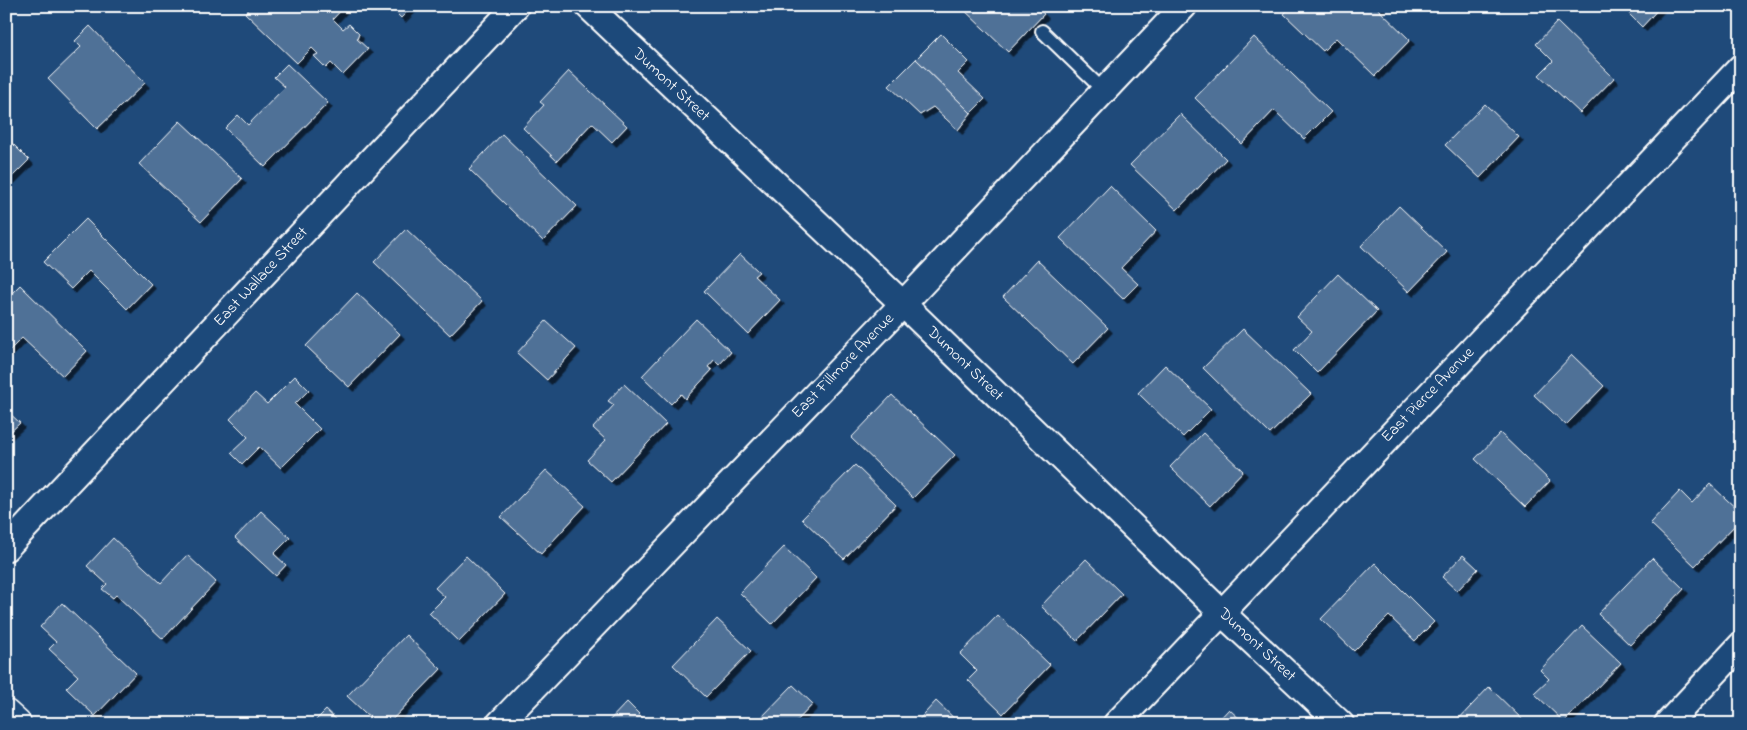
<svg xmlns="http://www.w3.org/2000/svg" width="1747" height="730" font-family="'Indie Flower',sans-serif">
<defs>
<filter id="shadow"><feDropShadow dx="4.5" dy="4.5" stdDeviation="0" flood-color="#0009"/></filter>
</defs>
<rect width="100%" height="100%" fill="#1f4a7a"/>
<filter id="ink" filterUnits="userSpaceOnUse"><feTurbulence type="fractalNoise" baseFrequency=".02" numOctaves="2"/><feDisplacementMap in="SourceGraphic" scale="10" xChannelSelector="R" yChannelSelector="G"/><feConvolveMatrix kernelMatrix="1 2 1 2 8 2 1 2 1" color-interpolation-filters="sRGB"/></filter>
<g filter="url(#ink)">
<!-- building -->
<g fill="#507197" stroke="#fff" filter="url(#shadow)">
<polygon points="252,6 345,6 333,19 343,29 349,24 359,34 357,39 368,49 343,75 331,63 326,68 314,56 318,54 312,48 297,63 245,13"/>
<polygon points="389,6 413,6 401,18"/>
<polygon points="960,6 1036,6 1044,14 1008,52"/>
<polygon points="1291,6 1381,6 1378,9 1410,40 1375,76 1336,38 1323,51 1284,14"/>
<polygon points="1621,6 1661,6 1642,27"/>
<polygon points="1557,22 1614,78 1580,113 1539,75 1553,61 1536,44"/>
<polygon points="90,26 145,83 97,129 48,79 81,47 75,41"/>
<polygon points="941,34 969,62 958,73 985,99 971,113 916,59"/>
<polygon points="1254,37 1331,112 1304,139 1274,110 1242,144 1195,98"/>
<polygon points="916,59 971,113 958,130 933,107 920,115 889,86"/>
<polygon points="287,64 328,103 265,167 225,128 238,115 248,125 285,87 274,77"/>
<polygon points="569,71 627,126 612,142 592,123 557,161 523,128 544,105 540,102"/>
<polygon points="1485,104 1519,137 1480,178 1445,145"/>
<polygon points="1180,114 1226,159 1177,210 1130,165"/>
<polygon points="180,121 242,179 201,222 139,164"/>
<polygon points="502,134 577,206 543,241 469,169"/>
<polygon points="6,137 29,160 6,183"/>
<polygon points="1110,186 1156,231 1121,268 1138,284 1123,299 1060,238"/>
<polygon points="1399,206 1447,252 1409,292 1361,246"/>
<polygon points="86,219 151,284 127,309 89,271 71,289 43,262"/>
<polygon points="406,229 482,301 450,335 374,262"/>
<polygon points="740,254 759,272 754,276 780,300 748,334 704,291"/>
<polygon points="1037,260 1108,328 1073,364 1003,297"/>
<polygon points="1338,274 1377,311 1317,373 1294,350 1312,331 1297,317"/>
<polygon points="20,285 87,351 63,376 22,338 6,354 6,299"/>
<polygon points="357,293 400,334 349,387 306,346"/>
<polygon points="696,319 731,352 719,365 714,360 708,367 712,370 685,399 681,394 671,404 642,376"/>
<polygon points="546,321 576,348 547,380 517,353"/>
<polygon points="1243,329 1311,394 1270,434 1203,368"/>
<polygon points="1572,355 1604,386 1566,425 1534,395"/>
<polygon points="1165,365 1211,409 1183,437 1138,393"/>
<polygon points="295,376 309,390 295,404 320,429 281,468 259,447 242,464 231,453 248,437 230,419 255,393 267,404"/>
<polygon points="624,384 666,424 611,482 587,460 606,440 593,428 614,405 608,401"/>
<polygon points="892,395 955,455 913,498 851,438"/>
<polygon points="6,410 20,423 6,436"/>
<polygon points="1741,423 1741,439 1733,432"/>
<polygon points="1203,433 1243,471 1210,506 1170,467"/>
<polygon points="1500,433 1550,481 1525,507 1475,459"/>
<polygon points="855,465 896,505 844,559 802,519"/>
<polygon points="546,470 585,506 541,554 501,517"/>
<polygon points="1710,484 1741,513 1741,519 1695,566 1650,523 1680,491 1692,503"/>
<polygon points="261,511 290,538 274,554 286,565 276,576 235,538"/>
<polygon points="113,538 161,583 187,555 216,582 163,639 116,595 113,598 102,589 107,584 87,566"/>
<polygon points="784,547 816,578 772,624 740,593"/>
<polygon points="1463,555 1478,569 1457,591 1442,577"/>
<polygon points="466,556 505,594 459,642 429,613 445,597 435,588"/>
<polygon points="1652,558 1684,589 1630,645 1598,614"/>
<polygon points="1086,559 1122,594 1077,641 1041,606"/>
<polygon points="1375,563 1434,622 1415,641 1389,616 1354,651 1321,619"/>
<polygon points="62,603 136,673 95,716 66,688 78,676 49,649 56,642 40,627"/>
<polygon points="998,615 1050,665 1003,714 968,680 977,671 960,654"/>
<polygon points="717,619 751,651 706,697 673,665"/>
<polygon points="1582,626 1621,663 1564,722 1534,693 1549,679 1540,670"/>
<polygon points="406,635 441,669 388,724 377,724 347,696"/>
<polygon points="793,685 813,704 794,724 763,724 759,720"/>
<polygon points="1489,687 1527,724 1454,724"/>
<polygon points="936,701 960,724 915,724"/>
<polygon points="627,702 649,724 606,724"/>
<polygon points="1229,709 1245,724 1215,724"/>
<polygon points="326,710 341,724 312,724"/>
</g>
<g fill="none" stroke-linecap="round" stroke-linejoin="round">
<defs>
<polyline id="service" points="1042,31 1104,91"/>
<g id="minor">
<polyline points="588,6 903,304 1222,613 1341,724"/>
<polyline points="6,548 516,6"/>
<polyline points="499,724 903,304 1184,6"/>
<polyline points="1116,724 1741,67"/>
<polyline points="1667,724 1741,645"/>
</g>
<polyline id="tertiary" points="6,714 17,724"/>
</defs>
<!-- service casing -->
<use href="#service" stroke="#fff" stroke-width="16"/>
<!-- minor casing -->
<use href="#minor" stroke="#fff" stroke-width="29"/>
<!-- tertiary casing -->
<use href="#tertiary" stroke="#fff" stroke-width="31"/>
<!-- service -->
<use href="#service" stroke="#1f4a7a" stroke-width="12"/>
<!-- minor -->
<use href="#minor" stroke="#1f4a7a" stroke-width="25"/>
<!-- tertiary -->
<use href="#tertiary" stroke="#1f4a7a" stroke-width="28"/>
</g>
</g>
<g text-anchor="middle" dominant-baseline="central" stroke-width="4" stroke-linejoin="round" paint-order="stroke">
<!-- street labels -->
<g font-size="16" fill="#fff" stroke="#1f4a7a">
<text transform="translate(671 85) rotate(43)">Dumont Street</text>
<text transform="translate(261 277) rotate(-47)">East Wallace Street</text>
<text transform="translate(965 364) rotate(44)">Dumont Street</text>
<text transform="translate(843 366) rotate(-46)">East Fillmore Avenue</text>
<text transform="translate(1428 395) rotate(-46)">East Pierce Avenue</text>
<text transform="translate(1257 645) rotate(43)">Dumont Street</text>
</g>
</g>
<!-- margin -->
<rect width="1747" height="730" fill="none" stroke="#1f4a7a" stroke-width="25"/>
<rect x="12" y="12" width="1722" height="705" fill="none" stroke="#fff" stroke-width="2" filter="url(#ink)"/>
</svg>
